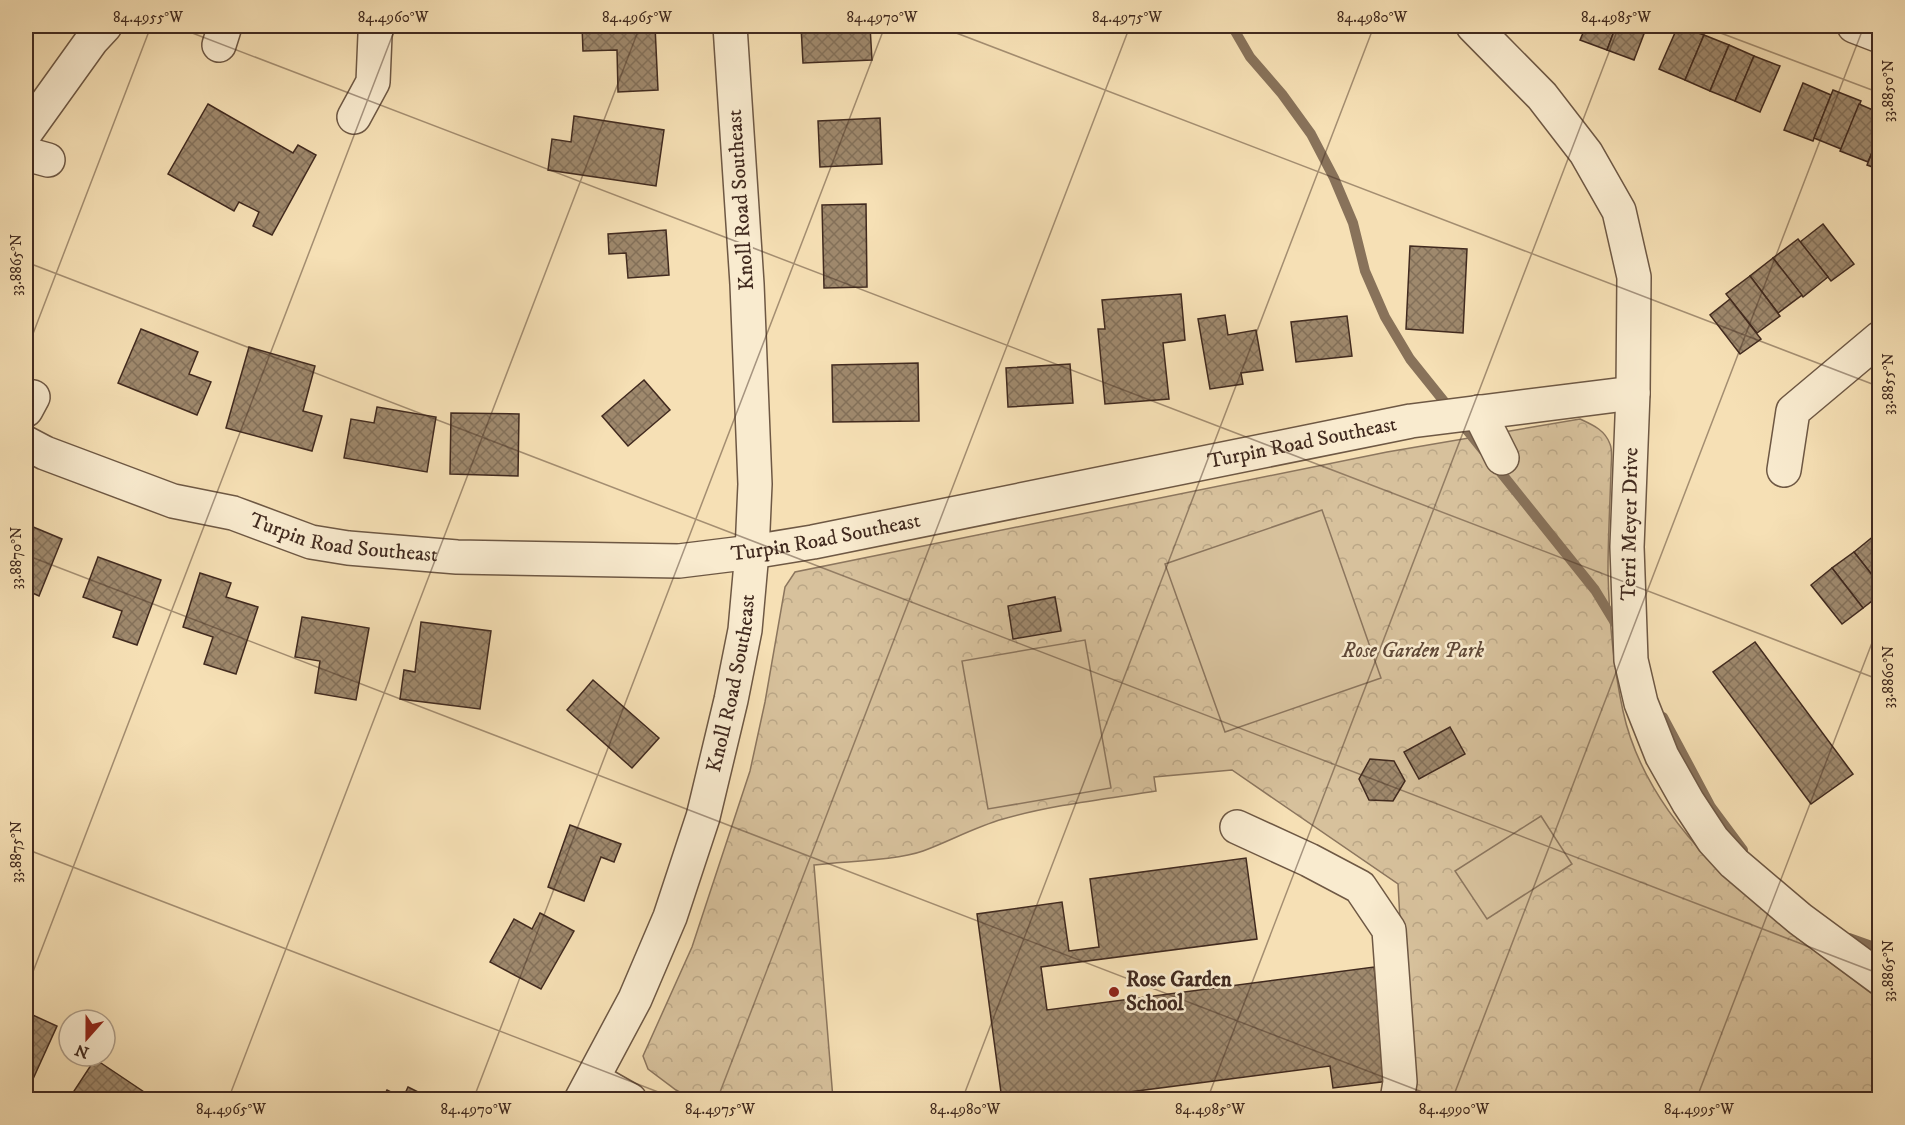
<svg xmlns="http://www.w3.org/2000/svg" width="1905" height="1125" font-family="'IM FELL DW Pica',serif">
<defs>
<pattern id="park-crowns" width="20" height="18" patternUnits="userSpaceOnUse" patternTransform="scale(1.5)"><rect width="20" height="18" fill="#d7c19c"/><path d="M2 6a3 3 0 1 1 6 0M12 15a3 3 0 1 1 6 0" fill="none" stroke="#baa686"/></pattern>
<pattern id="building-cross-hatch" width="8" height="8" patternUnits="userSpaceOnUse" patternTransform="scale(1.5)"><rect width="8" height="8" fill="#9f896d"/><path d="M0 0l8 8M0 8l8-8" fill="none" stroke="#837059"/></pattern>
</defs>
<rect width="100%" height="100%" fill="#f6e0b5"/>
<filter id="stains"><feTurbulence type="fractalNoise" baseFrequency=".00333" numOctaves="4"/><feColorMatrix values="0 0 0 0 .2 0 0 0 0 .09 0 0 0 0 .02 0 0 0 .5 -.17"/></filter>
<radialGradient id="worn" r=".72"><stop offset=".6" stop-color="#630" stop-opacity="0"/><stop offset="1" stop-color="#630" stop-opacity=".3"/></radialGradient>
<!-- park -->
<path fill="url(#park-crowns)" stroke="#8c765e" stroke-width="1.5" d="M1580,419C1593,425 1605,430 1610,444C1613,451 1611,463 1611,471C1610,504 1608,538 1608,571C1609,618 1613,665 1623,711C1651,840 1781,924 1880,1000L1879,1099H1410L1398,884L1232,770L1154,777L1156,791C1105,799 1052,805 1003,819C975,827 950,841 923,851C895,861 845,861 814,865L833,1099H692L676,1090L648,1069L643,1056L692,947L750,771L765,702L785,587L795,572L1387,452Z"/>
<!-- garden -->
<g fill="#d7c19c" stroke="#8c765e" stroke-width="1.5">
<polygon points="1322,510 1381,678 1225,732 1165,564"/>
<polygon points="1085,640 1111,788 988,809 962,661"/>
<polygon points="1541,816 1572,864 1487,919 1455,871"/>
</g>
<g fill="none" stroke-linecap="round" stroke-linejoin="round">
<!-- stream -->
<g stroke="#88725a" stroke-width="10">
<polyline points="1232,26 1250,57 1282,94 1311,134 1334,178 1353,223 1365,271 1385,317 1410,359 1483,450"/>
<polyline points="1494,464 1595,590 1620,631"/>
<polyline points="1663,717 1711,807 1743,850"/>
<polyline points="1849,938 1880,949"/>
</g>
</g>
<!-- building -->
<g fill="url(#building-cross-hatch)" stroke="#412a1f" stroke-width="1.5">
<polygon points="582,26 655,26 658,90 618,92 617,50 583,51"/>
<polygon points="801,26 870,26 872,60 803,63"/>
<polygon points="1586,26 1616,26 1607,50 1580,40"/>
<polygon points="1616,26 1647,26 1634,60 1607,50"/>
<polygon points="1678,26 1704,35 1685,80 1659,69"/>
<polygon points="1704,35 1729,45 1710,91 1685,80"/>
<polygon points="1729,45 1754,56 1735,101 1710,91"/>
<polygon points="1754,56 1780,66 1760,112 1735,101"/>
<polygon points="1803,83 1831,95 1813,141 1784,130"/>
<polygon points="1833,90 1861,101 1841,149 1814,138"/>
<polygon points="208,104 293,153 298,145 316,155 272,235 253,226 259,212 239,202 234,211 168,174"/>
<polygon points="1859,104 1880,113 1880,133 1868,162 1840,151"/>
<polygon points="574,116 664,130 656,186 548,170 552,139 571,142"/>
<polygon points="880,118 882,164 820,167 818,121"/>
<polygon points="1880,133 1880,170 1867,165"/>
<polygon points="866,204 867,287 824,288 822,205"/>
<polygon points="1823,224 1854,264 1831,281 1800,242"/>
<polygon points="666,230 669,275 628,278 626,253 609,254 608,234"/>
<polygon points="1798,239 1828,277 1803,297 1773,258"/>
<polygon points="1410,246 1467,249 1463,333 1406,329"/>
<polygon points="1773,258 1802,295 1778,313 1750,276"/>
<polygon points="1750,276 1780,316 1757,333 1726,294"/>
<polygon points="1181,294 1185,340 1163,343 1169,399 1105,404 1098,329 1105,329 1102,300"/>
<polygon points="1730,299 1761,339 1740,354 1710,315"/>
<polygon points="1225,315 1228,335 1256,330 1263,370 1241,373 1243,384 1210,389 1198,319"/>
<polygon points="1347,316 1352,356 1296,362 1291,322"/>
<polygon points="141,329 198,352 189,374 211,382 197,415 118,383"/>
<polygon points="249,347 315,366 303,411 322,416 312,451 226,428"/>
<polygon points="918,363 919,421 833,422 832,365"/>
<polygon points="1070,364 1073,403 1008,407 1006,368"/>
<polygon points="644,380 670,410 628,446 602,416"/>
<polygon points="377,407 436,417 427,472 344,458 351,419 374,423"/>
<polygon points="451,413 519,414 518,476 450,474"/>
<polygon points="26,524 62,539 39,596 26,590"/>
<polygon points="1875,535 1880,541 1880,585 1854,552"/>
<polygon points="1854,552 1880,585 1880,595 1863,608 1832,568"/>
<polygon points="98,557 161,580 137,645 113,637 122,611 83,597"/>
<polygon points="1832,568 1863,608 1842,624 1811,585"/>
<polygon points="200,573 231,583 226,597 258,607 236,674 204,664 213,637 183,627"/>
<polygon points="1055,597 1061,631 1013,639 1008,606"/>
<polygon points="302,617 369,628 356,700 315,693 320,661 295,657"/>
<polygon points="421,622 491,631 480,709 400,699 404,670 415,672"/>
<polygon points="1755,642 1853,774 1811,804 1713,672"/>
<polygon points="593,680 659,738 632,768 567,710"/>
<polygon points="1450,727 1465,754 1419,779 1404,752"/>
<polygon points="1370,759 1394,761 1405,781 1393,801 1369,800 1359,779"/>
<polygon points="570,825 621,844 614,862 601,857 584,901 548,887"/>
<polygon points="1246,858 1257,939 1041,967 1047,1010 1374,967 1389,1081 1333,1088 1330,1066 1114,1094 1114,1100 1002,1100 977,914 1062,902 1069,951 1099,947 1090,879"/>
<polygon points="540,913 574,931 541,989 490,962 514,919 532,929"/>
<polygon points="26,1012 57,1026 33,1079 26,1075"/>
<polygon points="95,1059 156,1100 79,1100 72,1094"/>
<polygon points="408,1087 434,1100 382,1100 387,1090 403,1098"/>
</g>
<g fill="none" stroke-linecap="round" stroke-linejoin="round">
<defs>
<g id="minor">
<polyline points="1473,26 1542,96 1586,153 1619,211 1634,277 1633,393 1627,547 1631,660 1641,703 1662,756 1688,802 1713,840 1734,863 1800,919 1880,978"/>
<polyline points="1854,26 1880,36"/>
<polyline points="219,45 225,26"/>
<polyline points="354,117 373,82 375,35 377,26"/>
<polyline points="26,132 92,40 105,26"/>
<polyline points="26,154 48,160"/>
<polyline points="26,410 33,397"/>
<polyline points="1479,412 1502,458"/>
<path id="s1" d="M26,443L45,453L173,501L233,513L311,542L348,548L457,557L679,561L752,552L813,542L1411,421L1633,393"/>
<polyline points="1784,470 1793,411 1880,338"/>
<polyline points="1237,827 1309,860 1360,887 1389,930 1400,1082 1397,1100"/>
<polyline points="593,1079 630,1100"/>
<path id="s2" d="M581,1100L635,999L670,917L703,817L731,700L745,630L752,552L755,484L747,284L730,26"/>
</g>
</defs>
<!-- minor casing -->
<use href="#minor" stroke="#6e5844" stroke-width="36"/>
<!-- minor -->
<use href="#minor" stroke="#f9ebcf" stroke-width="33"/>
</g>
<!-- ticks -->
<path fill="none" stroke="#412a1f" stroke-width="1.5" stroke-opacity="0.45" d="M174,26L1880,680M938,26L1880,387M1702,26L1880,93M26,262L1880,974M26,352L151,26M26,555L1443,1100M26,849L679,1100M26,990L396,26M228,1100L640,26M473,1100L885,26M717,1100L1130,26M962,1100L1374,26M1207,1100L1619,26M1452,1100L1864,26M1696,1100L1880,622"/>
<!-- markers -->
<circle fill="#8f2418" stroke="#f9ebcf" stroke-width="2" cx="1114" cy="992" r="6"/>
<g text-anchor="middle" dominant-baseline="central" stroke-width="5" stroke-linejoin="round" paint-order="stroke">
<!-- street labels -->
<g font-size="21" fill="#412a1f" stroke="#f9ebcf">
<text transform="translate(741 200) rotate(-94)">Knoll Road Southeast</text>
<text stroke="none"><textPath href="#s1" startOffset="1306">Turpin Road Southeast</textPath></text>
<text transform="translate(1630 524) rotate(-89)">Terri Meyer Drive</text>
<text stroke="none"><textPath href="#s1" startOffset="334">Turpin Road Southeast</textPath></text>
<text stroke="none"><textPath href="#s1" startOffset="820">Turpin Road Southeast</textPath></text>
<text stroke="none"><textPath href="#s2" startOffset="446">Knoll Road Southeast</textPath></text>
</g>
<!-- park labels -->
<g font-size="21" font-style="italic" fill="#5f4838" stroke="#f9ebcf">
<text x="1413" y="651">Rose Garden Park</text>
</g>
<!-- poi labels -->
<g font-size="21" font-weight="bold" fill="#412a1f" stroke="#f9ebcf" text-anchor="start">
<text x="1126" y="980">Rose Garden<tspan x="1126" dy="24">School</tspan></text>
</g>
</g>
<!-- margin -->
<rect width="1905" height="1125" fill="none" stroke="#f6e0b5" stroke-width="66"/>
<!-- north arrow -->
<g transform="translate(87 1038) rotate(201)"><circle r="28" fill="#f9ebcf" stroke="#af9e89" stroke-width="1.5"/>
<path d="M0-4.5L10 22L0 15L-10 22Z" fill="#8f2418"/>
<text y="-9" font-size="16" font-weight="bold" text-anchor="middle" fill="#412a1f">N</text>
</g>
<rect x="33" y="33" width="1839" height="1059" fill="none" stroke="#412a1f" stroke-width="2"/>
<g font-size="15" text-anchor="middle" fill="#412a1f">
<text x="148" y="22">84.4955°W</text>
<text x="393" y="22">84.4960°W</text>
<text x="637" y="22">84.4965°W</text>
<text x="882" y="22">84.4970°W</text>
<text x="1127" y="22">84.4975°W</text>
<text x="1372" y="22">84.4980°W</text>
<text x="1616" y="22">84.4985°W</text>
<text transform="translate(1888 91) rotate(-90)" y="5">33.8850°N</text>
<text transform="translate(16 265) rotate(-90)" y="5">33.8865°N</text>
<text transform="translate(1888 384) rotate(-90)" y="5">33.8855°N</text>
<text transform="translate(16 558) rotate(-90)" y="5">33.8870°N</text>
<text transform="translate(1888 677) rotate(-90)" y="5">33.8860°N</text>
<text transform="translate(16 852) rotate(-90)" y="5">33.8875°N</text>
<text transform="translate(1888 971) rotate(-90)" y="5">33.8865°N</text>
<text x="231" y="1114">84.4965°W</text>
<text x="476" y="1114">84.4970°W</text>
<text x="720" y="1114">84.4975°W</text>
<text x="965" y="1114">84.4980°W</text>
<text x="1210" y="1114">84.4985°W</text>
<text x="1454" y="1114">84.4990°W</text>
<text x="1699" y="1114">84.4995°W</text>
</g>
<rect width="100%" height="100%" filter="url(#stains)"/>
<rect width="100%" height="100%" fill="url(#worn)"/>
</svg>
